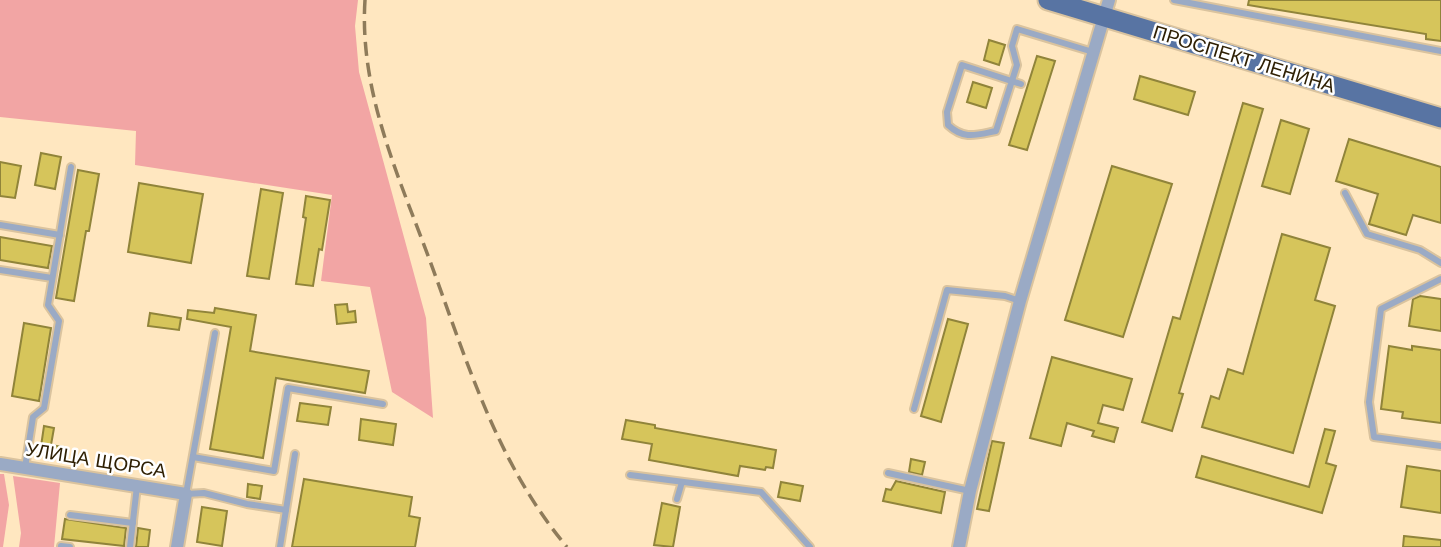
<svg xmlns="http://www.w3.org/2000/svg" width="1441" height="547" font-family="'Work Sans',sans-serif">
<rect width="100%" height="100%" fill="#ffe7c0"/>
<!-- green -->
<g fill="#f2a5a4">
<polygon points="0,0 358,0 355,26 359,72 426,318 433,418 392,392 370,287 321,281 332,195 135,165 136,131 0,117"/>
<polygon points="0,474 4,474 9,505 3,547 0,547"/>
<polygon points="13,476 60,483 54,547 19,547 21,533"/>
</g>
<!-- building -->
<g fill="#d6c55b" stroke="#90843a" stroke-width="2">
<polygon points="1249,0 1441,0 1441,41 1426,39 1426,34 1248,5"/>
<polygon points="989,40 1005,45 999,65 984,60"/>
<polygon points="1037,56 1055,61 1027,150 1009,145"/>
<polygon points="1140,76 1195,92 1188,115 1134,99"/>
<polygon points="973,82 992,88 986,108 967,102"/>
<polygon points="1243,103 1263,109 1179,393 1183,394 1172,431 1142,422 1173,317 1180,319"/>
<polygon points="1281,120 1309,129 1290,194 1262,186"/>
<polygon points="1349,139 1441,167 1441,223 1413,215 1406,235 1369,224 1378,194 1336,181"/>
<polygon points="41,153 61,157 55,189 35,185"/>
<polygon points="0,162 21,166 15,198 0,196"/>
<polygon points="1112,166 1172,184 1123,337 1065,320"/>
<polygon points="78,170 99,174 89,231 86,231 74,301 56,298"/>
<polygon points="139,183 203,194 191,263 128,252"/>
<polygon points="261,189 283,193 269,279 247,276"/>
<polygon points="306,196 330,200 322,250 319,249 313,286 296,284 306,218 303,217"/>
<polygon points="1282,234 1330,248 1315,300 1335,306 1293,453 1202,427 1211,396 1219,399 1228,369 1243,374"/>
<polygon points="0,237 52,246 48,268 0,260"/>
<polygon points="1420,296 1441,299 1441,331 1409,326 1413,299"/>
<polygon points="347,304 348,312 355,311 356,322 337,324 335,305"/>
<polygon points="215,308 256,315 250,351 369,371 365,393 276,378 263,458 210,449 231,327 187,319 188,310 214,313"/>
<polygon points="150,313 181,318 179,330 148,326"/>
<polygon points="948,319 968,324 941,422 921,416"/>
<polygon points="24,323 51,328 39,401 12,396"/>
<polygon points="1389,346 1412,350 1412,346 1441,350 1441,423 1402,418 1403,412 1381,409"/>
<polygon points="1052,357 1132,379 1123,410 1103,405 1098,423 1118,428 1114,442 1092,436 1094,431 1067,423 1061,446 1030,438"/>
<polygon points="300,403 331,407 328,425 297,421"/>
<polygon points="361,419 396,424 393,445 359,440"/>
<polygon points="626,420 655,425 655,428 776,450 773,468 766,467 765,470 740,466 738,476 649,460 652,444 622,439"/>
<polygon points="44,426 54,428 51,445 63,447 61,457 40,453"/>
<polygon points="1325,429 1335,431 1326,463 1336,466 1322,513 1196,477 1202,456 1309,487"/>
<polygon points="992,441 1004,443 989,511 977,509"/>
<polygon points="911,459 925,462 922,475 909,472"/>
<polygon points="1407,466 1441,471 1441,513 1401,507"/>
<polygon points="304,479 412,497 409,516 420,518 415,547 292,547"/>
<polygon points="896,481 945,492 941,513 883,501 886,489 891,490"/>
<polygon points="781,482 803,486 800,501 778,497"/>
<polygon points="248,484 262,486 260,499 247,497"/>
<polygon points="662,503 680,507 673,547 654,545"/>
<polygon points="202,507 227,511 222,546 197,542"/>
<polygon points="65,519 126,528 124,546 62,539"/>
<polygon points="138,528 150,530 148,547 136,547"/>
<polygon points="1404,536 1441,540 1441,547 1403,547"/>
</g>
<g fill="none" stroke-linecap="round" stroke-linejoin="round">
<defs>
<g id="lane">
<polyline points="1174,0 1441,51"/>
<path d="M1021,84L962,65L947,112L948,125C964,140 976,135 996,131L1017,65L1012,46L1017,29L1093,52"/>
<polyline points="1345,193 1367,234 1420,250 1441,263"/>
<polyline points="0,225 60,235"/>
<polyline points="0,270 52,278"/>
<polyline points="1441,279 1381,309 1369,402 1374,437 1441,446"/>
<polyline points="215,333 186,494 204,493 247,504 286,510"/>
<polyline points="914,409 947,290 1005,296 1020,301"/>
<polyline points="193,457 274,471 288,388 383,404"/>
<polyline points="25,468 33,417 44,408 59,321 48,305 71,167"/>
<polyline points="888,473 970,491"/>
<polyline points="630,475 761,492 810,547"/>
<polyline points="677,499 682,482"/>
<polyline points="70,515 133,523"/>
<polyline points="61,546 70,547"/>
<polyline points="130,547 137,486"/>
<polyline points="280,547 295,454"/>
</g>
<g id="street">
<polyline points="0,464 186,494 177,547"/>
<polyline points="959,547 970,491 1020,301 1109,0"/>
</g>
<polyline id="primary" points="1048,0 1441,118"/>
</defs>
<!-- lane casing -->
<use href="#lane" stroke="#dac39e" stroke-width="10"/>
<!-- street casing -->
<use href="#street" stroke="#dac39e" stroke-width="16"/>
<!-- primary casing -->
<use href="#primary" stroke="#dac39e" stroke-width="23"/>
<!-- lane -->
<use href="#lane" stroke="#9aaac5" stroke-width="6"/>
<!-- street -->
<use href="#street" stroke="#9aaac5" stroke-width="12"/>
<!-- primary -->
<use href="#primary" stroke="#5874a3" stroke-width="19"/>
<!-- rail -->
<path stroke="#8e7b5a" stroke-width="3.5" stroke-dasharray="14 7" stroke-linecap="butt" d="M365,0C359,92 399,177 430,261C467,361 497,464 567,547"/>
</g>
<g text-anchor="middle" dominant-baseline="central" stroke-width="5" stroke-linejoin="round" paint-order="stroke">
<!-- street labels -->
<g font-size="19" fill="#2f2004" stroke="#fff">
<text transform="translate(1244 59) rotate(17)">ПРОСПЕКТ ЛЕНИНА</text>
<text transform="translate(96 460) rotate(9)">УЛИЦА ЩОРСА</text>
</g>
</g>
</svg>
